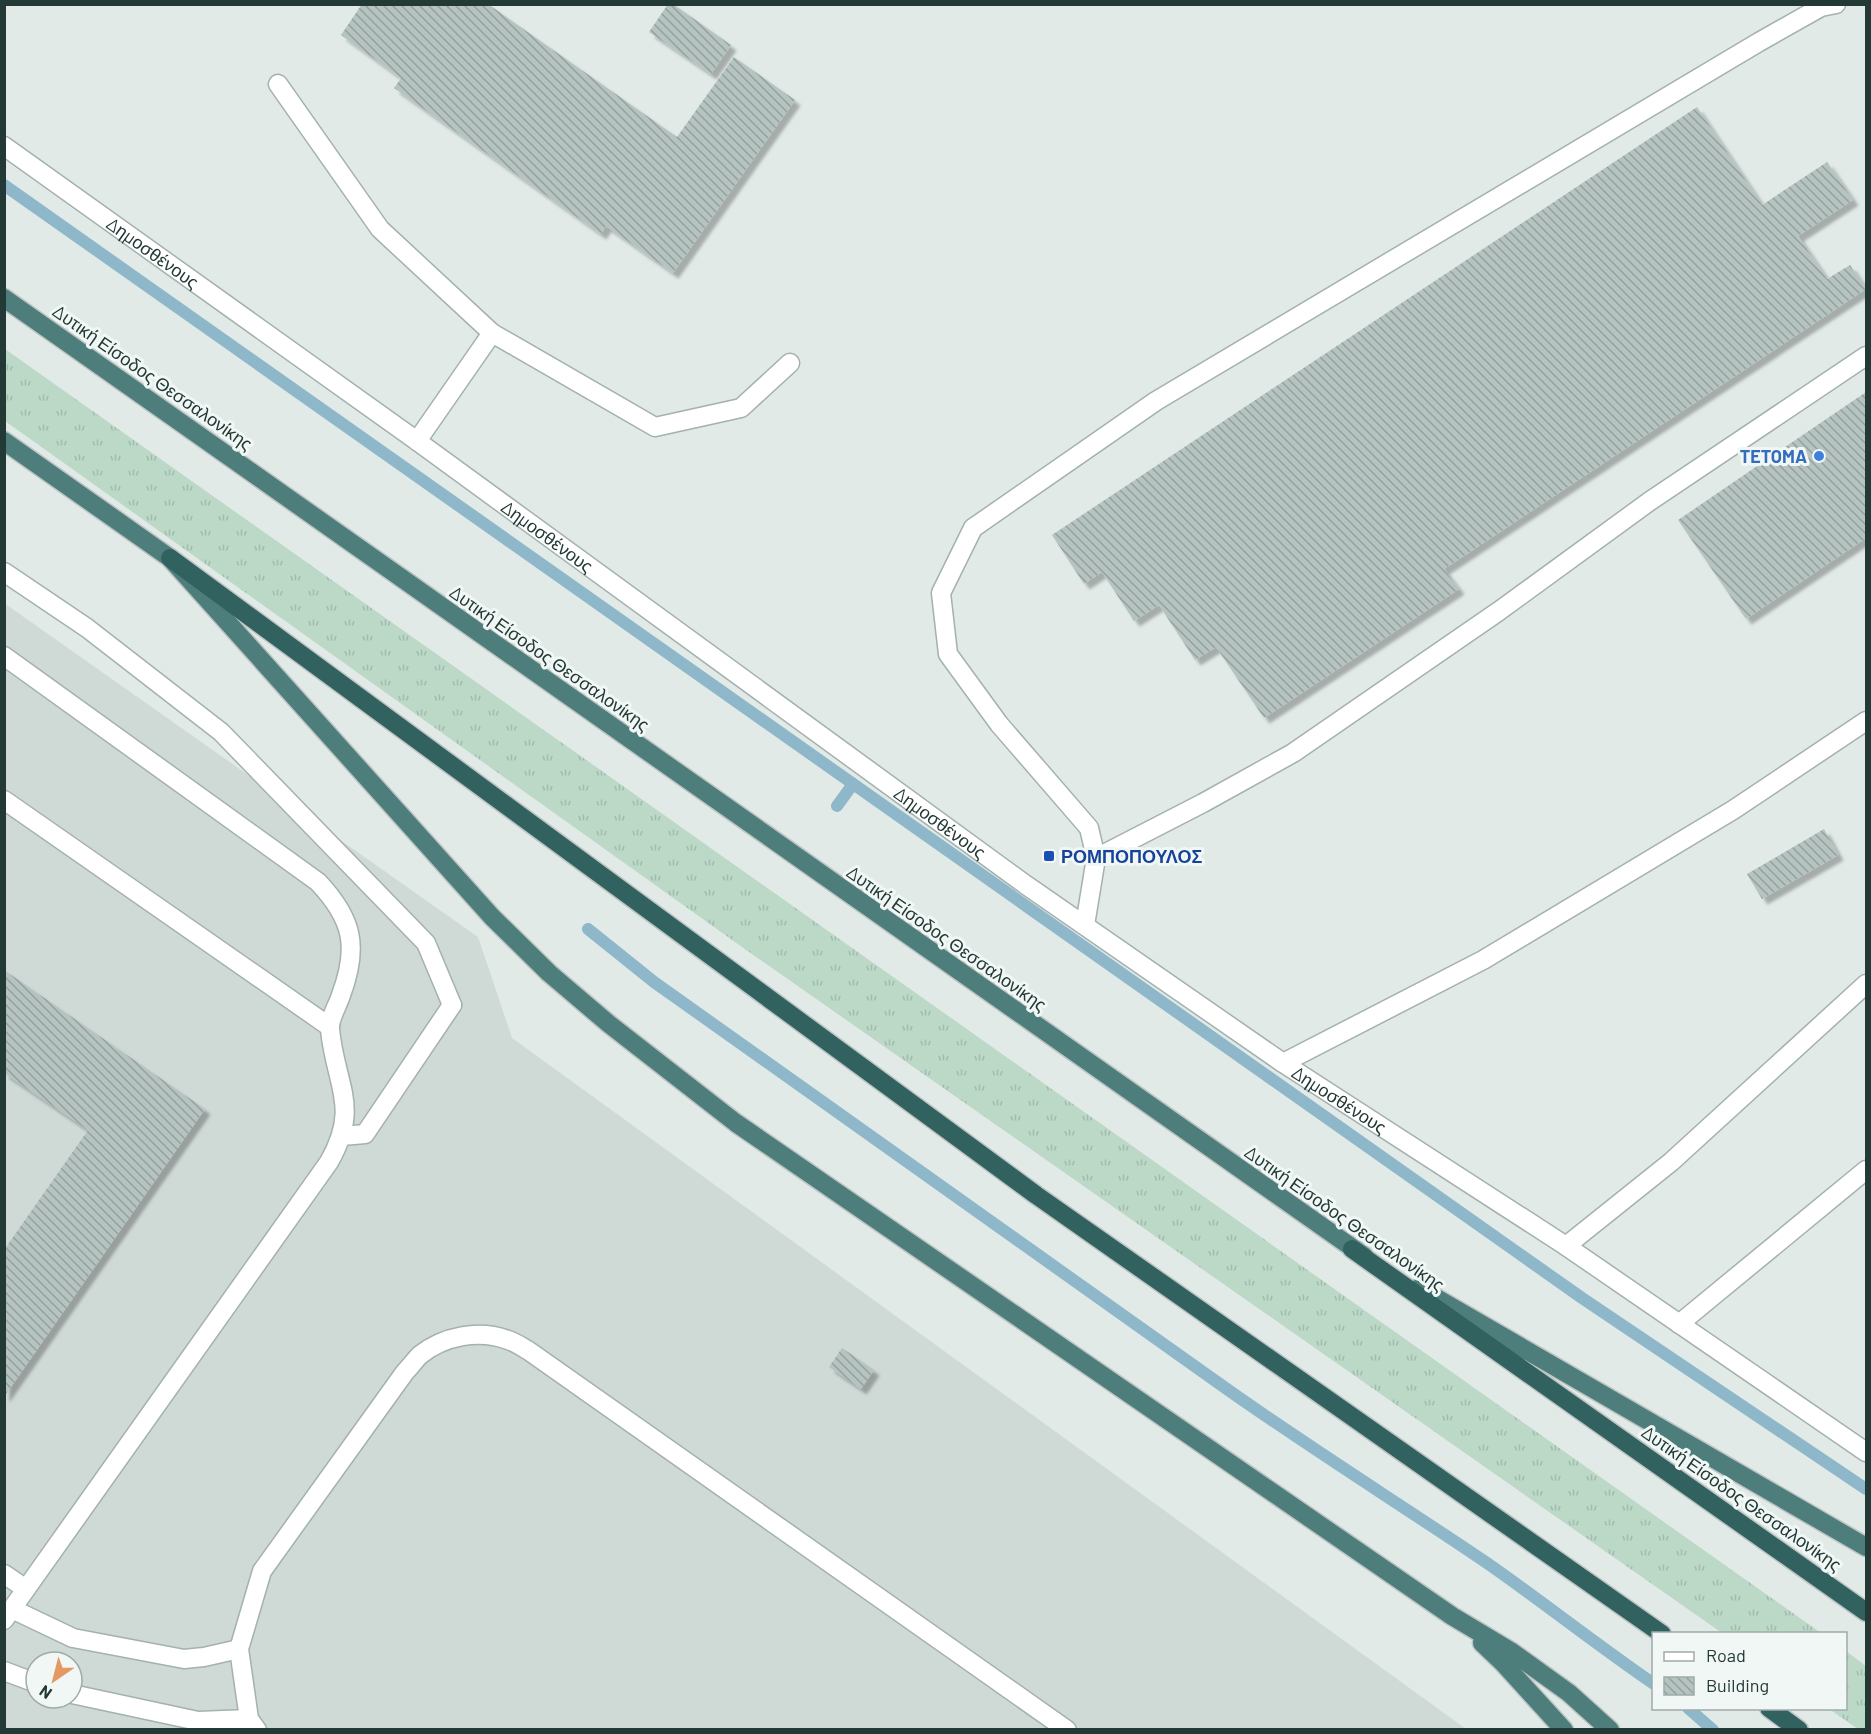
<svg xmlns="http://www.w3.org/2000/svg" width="1871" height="1734" font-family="Barlow,sans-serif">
<defs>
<pattern id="grass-tufts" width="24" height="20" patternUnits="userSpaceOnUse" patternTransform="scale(1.5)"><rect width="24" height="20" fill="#bcd9c8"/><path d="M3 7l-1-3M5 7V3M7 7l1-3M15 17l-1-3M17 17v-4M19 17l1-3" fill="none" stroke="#a1bbac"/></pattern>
<pattern id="building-back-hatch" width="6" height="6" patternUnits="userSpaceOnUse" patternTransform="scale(1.5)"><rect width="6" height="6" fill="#b6c4c1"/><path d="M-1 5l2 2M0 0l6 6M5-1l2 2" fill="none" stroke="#94a09e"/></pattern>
<filter id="shadow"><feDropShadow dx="5.5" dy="5.5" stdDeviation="1.5" flood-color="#0004"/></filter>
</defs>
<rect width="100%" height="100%" fill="#e1eae7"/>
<!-- built -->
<path fill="#cfd9d6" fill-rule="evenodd" d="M4,603L478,937L512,1038L1466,1729H5ZM36,1662H72V1698H36Z"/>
<!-- grass -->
<g fill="url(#grass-tufts)">
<polygon points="5,349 1821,1633 1722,1633 742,947 5,421"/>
<polygon points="1846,1651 1866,1666 1866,1729 1858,1729 1829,1709 1846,1708"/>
</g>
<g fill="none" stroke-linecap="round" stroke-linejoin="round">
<!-- stream -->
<g stroke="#8eb7ca" stroke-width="12">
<polyline points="4,185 1582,1298 1866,1489"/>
<polyline points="837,806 853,784"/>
<path d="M588,929L654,982L1217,1382C1305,1445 1397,1502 1487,1563C1543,1602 1597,1645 1654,1684"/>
<polyline points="1688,1708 1713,1730"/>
</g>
</g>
<!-- building -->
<g fill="url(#building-back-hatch)" filter="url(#shadow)">
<polygon points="362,4 488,4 677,137 734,57 795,100 673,273 606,226 601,234 394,88 401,78 341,35"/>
<polygon points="668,4 673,4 731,45 711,74 649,32"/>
<polygon points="1697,107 1762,205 1827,162 1853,200 1798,236 1827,279 1850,265 1866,289 1444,569 1459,589 1264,718 1216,647 1195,660 1159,605 1134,621 1102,572 1084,584 1052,535"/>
<polygon points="1866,392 1866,538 1746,619 1678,520"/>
<polygon points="1824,829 1838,855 1762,899 1747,874"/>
<polygon points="4,970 205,1109 4,1397 4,1250 88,1130 4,1073"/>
<polygon points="842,1348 874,1370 861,1389 829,1367"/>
</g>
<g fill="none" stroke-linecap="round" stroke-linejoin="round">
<defs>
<g id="service">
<polyline points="278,84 380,229 492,333 655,427 741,408 790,363"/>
<polyline points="417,441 492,333"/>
<path d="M4,656L318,882C353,919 359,947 341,995C338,1005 329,1019 330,1029C335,1085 361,1106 329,1162L4,1620"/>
<polyline points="4,800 330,1027"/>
<polyline points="1096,858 1203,803 1293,753 1499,611 1650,501 1866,356"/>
<polyline points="1085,925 1096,858 1089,828 999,724 948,654 941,593 973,528 1156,401 1759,42 1821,7 1836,4"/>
<polyline points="1283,1063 1483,960 1733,810 1866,721"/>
<polyline points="342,1136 365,1134 452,1005"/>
<polyline points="1679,1324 1866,1170"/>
<polyline points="4,1574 26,1589"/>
<polyline points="12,1609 73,1638 184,1659 204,1657 239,1649"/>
<polyline points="4,1671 36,1683"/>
<polyline points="72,1694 198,1721 249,1719"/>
<path d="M257,1730L249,1719L239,1649L262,1571L405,1372C410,1367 415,1360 420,1355C444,1336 479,1329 508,1340C515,1342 522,1347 529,1351L1067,1730"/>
</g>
<g id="minor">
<path id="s1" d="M4,146L417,441L1026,885L1283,1063L1566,1246L1671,1162L1866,984"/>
<polyline points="4,572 87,628 221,732 426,943 452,1005"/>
<polyline points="1566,1246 1866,1452"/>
</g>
<g id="trunk">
<polyline points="4,298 1364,1256"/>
<polyline points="4,441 170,558 492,917 549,973 609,1024 736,1123 1452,1616 1512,1652 1569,1693 1610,1730"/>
<polyline points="1419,1288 1866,1547"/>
<polyline points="1482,1643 1503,1663 1564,1730"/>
</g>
<g id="motorway">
<polyline points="170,558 1036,1195 1662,1634"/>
<polyline points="1352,1249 1866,1612"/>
<polyline points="1769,1708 1799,1730"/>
</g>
</defs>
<!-- service casing -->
<use href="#service" stroke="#a4b1ae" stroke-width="21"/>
<!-- minor casing -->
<use href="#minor" stroke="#a4b1ae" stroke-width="21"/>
<!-- trunk casing -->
<use href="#trunk" stroke="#bdc4c3" stroke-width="21"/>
<!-- motorway casing -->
<use href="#motorway" stroke="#bdc4c3" stroke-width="21"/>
<!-- service -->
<use href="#service" stroke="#fff" stroke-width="18"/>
<!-- minor -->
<use href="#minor" stroke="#fff" stroke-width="18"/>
<!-- trunk -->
<use href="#trunk" stroke="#4e7e7b" stroke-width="18"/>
<!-- motorway -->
<use href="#motorway" stroke="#326260" stroke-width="18"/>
</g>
<!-- markers -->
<circle fill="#3f7fe0" stroke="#f1f7f5" stroke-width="2" cx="1819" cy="456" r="6"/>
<rect fill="#1a4fb4" stroke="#f1f7f5" stroke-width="2" x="1043" y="850" width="12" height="12" rx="3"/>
<g text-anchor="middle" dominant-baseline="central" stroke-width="6" stroke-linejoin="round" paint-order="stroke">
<!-- street labels -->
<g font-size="18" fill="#233936" stroke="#f1f7f5">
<text stroke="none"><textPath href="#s1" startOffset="183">Δημοσθένους</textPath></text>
<text transform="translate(153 377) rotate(35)">Δυτική Είσοδος Θεσσαλονίκης</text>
<text stroke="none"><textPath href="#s1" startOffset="669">Δημοσθένους</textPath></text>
<text transform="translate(550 658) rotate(35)">Δυτική Είσοδος Θεσσαλονίκης</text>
<text stroke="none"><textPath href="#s1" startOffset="1155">Δημοσθένους</textPath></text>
<text transform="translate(947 938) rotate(35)">Δυτική Είσοδος Θεσσαλονίκης</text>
<text stroke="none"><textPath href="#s1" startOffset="1641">Δημοσθένους</textPath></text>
<text transform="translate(1345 1218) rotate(35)">Δυτική Είσοδος Θεσσαλονίκης</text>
<text transform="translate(1742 1498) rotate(35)">Δυτική Είσοδος Θεσσαλονίκης</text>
</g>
<!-- shop labels -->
<g font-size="18" font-weight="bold" fill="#366cbe" stroke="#f1f7f5" text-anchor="end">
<text x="1807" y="456">TETOMA</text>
</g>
<!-- transit labels -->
<g font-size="18" font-weight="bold" fill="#164399" stroke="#f1f7f5" text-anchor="start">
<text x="1061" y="856">ΡΟΜΠΟΠΟΥΛΟΣ</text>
</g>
</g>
<!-- border -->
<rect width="1871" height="1734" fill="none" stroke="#233936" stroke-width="12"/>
<!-- legend -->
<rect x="1652" y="1632" width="195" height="78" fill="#f1f7f5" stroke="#9faba9" stroke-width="1.5"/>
<rect x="1664" y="1652" width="30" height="9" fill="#ffffff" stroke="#9faba9" stroke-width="1.5"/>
<text x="1706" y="1662" font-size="18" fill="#233936">Road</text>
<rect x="1664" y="1677" width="30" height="18" fill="url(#building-back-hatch)" stroke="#9faba9" stroke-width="1.5"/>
<text x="1706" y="1692" font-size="18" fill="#233936">Building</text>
<!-- north arrow -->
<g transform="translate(54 1680) rotate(215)"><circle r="28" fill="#f1f7f5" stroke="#9faba9" stroke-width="1.5"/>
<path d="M0-4.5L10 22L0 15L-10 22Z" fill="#e49965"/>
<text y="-9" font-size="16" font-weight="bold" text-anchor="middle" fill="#233936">N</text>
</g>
</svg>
